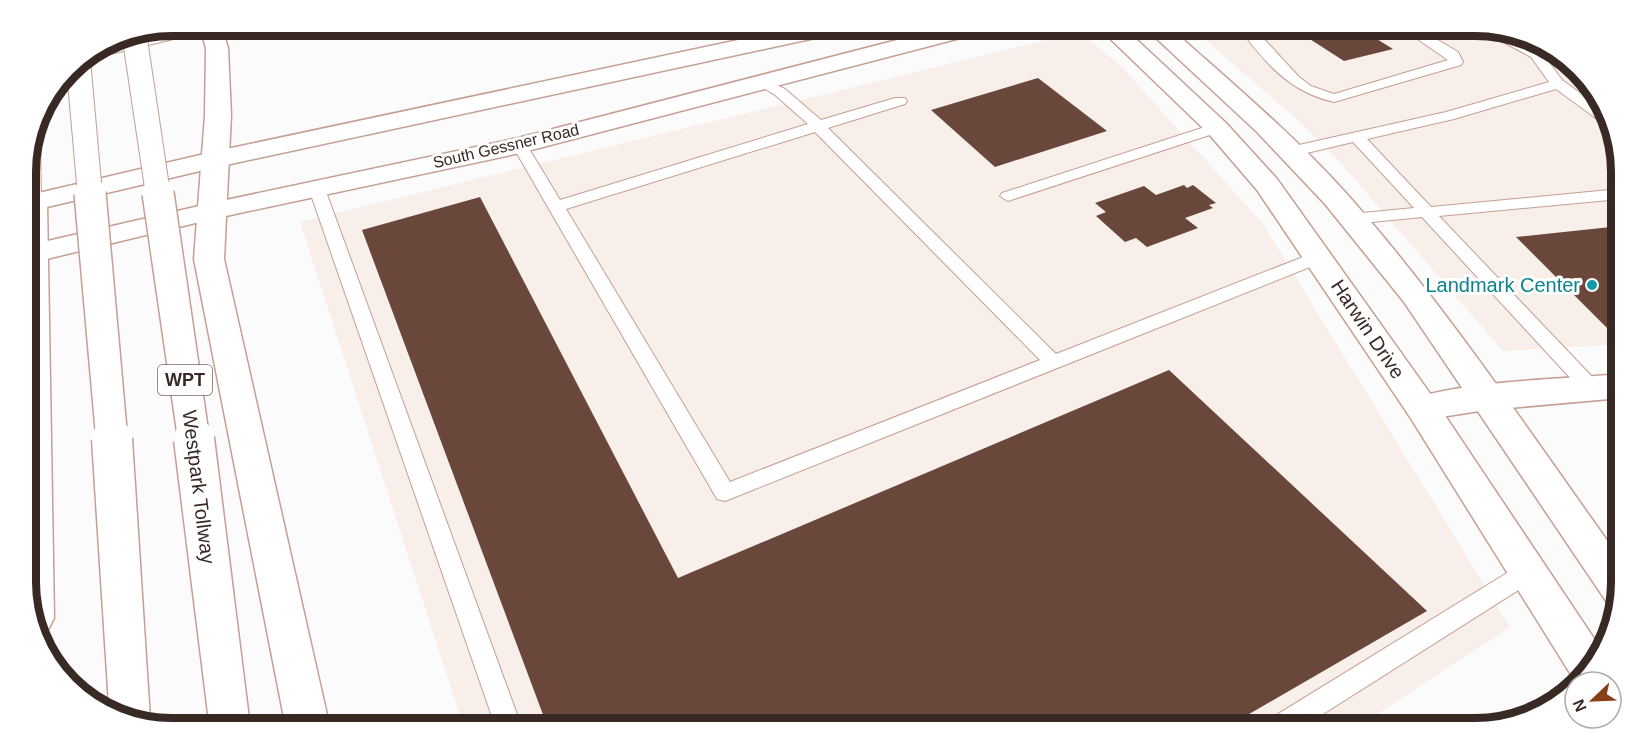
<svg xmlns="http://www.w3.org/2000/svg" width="1647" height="754" font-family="Helvetica,sans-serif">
<rect width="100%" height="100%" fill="#fbfbfb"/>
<!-- built -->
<g fill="#f8eeea">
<polygon points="1475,25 1531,37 1591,83 1620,154 1621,344 1503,351 1338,160 1299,121 1189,26"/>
<polygon points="1080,32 1121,66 1263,224 1510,627 1356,728 464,728 300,222"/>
</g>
<!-- building -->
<g fill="#6a473b">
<polygon points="1288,25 1354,25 1393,49 1344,61"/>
<polygon points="1038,78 1107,131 995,167 931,110"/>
<polygon points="1184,185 1187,188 1193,185 1216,203 1209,205 1213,208 1185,218 1198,228 1147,247 1136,238 1125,242 1096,216 1106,212 1095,203 1144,186 1156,195"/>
<polygon points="480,197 678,578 1169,370 1427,611 1225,728 833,728 825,715 799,728 548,728 362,230"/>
<polygon points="1620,226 1621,333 1613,334 1516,237"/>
</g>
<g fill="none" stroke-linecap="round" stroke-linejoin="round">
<defs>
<g id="service">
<polygon points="196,25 217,26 215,29 86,60 81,59 96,50"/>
<polygon points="1188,25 1212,25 1165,39 1158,35 1160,32"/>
<path d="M1237,25H1251L1299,77L1311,86L1334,94L1448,60L1397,25H1413L1458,52L1463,62L1461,65L1334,102C1289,92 1264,62 1237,25Z"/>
<polygon points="1482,27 1504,31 1534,48 1539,43 1547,49 1543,54 1562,80 1602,109 1608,123 1601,122 1556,89 1454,119 1367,139 1431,207 1620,189 1620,199 1439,216 1598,383 1601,388 1598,393 1591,395 1584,393 1422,217 1352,224 1346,223 1344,219 1352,214 1414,208 1353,142 1290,157 1282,152 1290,147 1446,112 1549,82 1531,57 1483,31"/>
<path d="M761,78L785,89L821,120L895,98H905L907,101L905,104L828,128L1056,354L1313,253H1325L1328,257L1325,261L725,501L717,499L512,145L520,140L525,142L560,200L808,124L775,95L754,82ZM815,132L1040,360L730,482L566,209Z"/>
<polygon points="1217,123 1222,125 1225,128 1222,131 1014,199 1008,201 1000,196 1002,193"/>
<polygon points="33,136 40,140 41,202 33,207 26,204 26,162"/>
<polygon points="317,184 325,189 522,728 496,728 309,189"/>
<polygon points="1528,562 1536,565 1540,572 1536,579 1301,728 1266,728 1270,719 1520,565"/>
</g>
<path id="minor" d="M1621,374V398L1486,410L1422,420L1410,417L1405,408L1410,399C1473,380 1554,380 1621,374Z"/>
<g id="secondary">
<polygon points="809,25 854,25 851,30 843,32 217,167 26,212 26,196 217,151"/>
<polygon points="955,25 994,25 991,30 520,153 212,219 26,264 26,246 212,203 518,138"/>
<polygon points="1096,25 1121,25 1226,123 1277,179 1434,399 1601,649 1576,679 1573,678 1410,417 1257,190 1208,133"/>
<path d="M1142,25H1167C1228,80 1291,132 1346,193C1447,307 1532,436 1621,560V582L1617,605L1606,601L1404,302L1325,204L1257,132Z"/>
</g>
<g id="motorway">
<polygon points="199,25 221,25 228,48 231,115 224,259 330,728 286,728 194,259 205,115 206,48"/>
<polygon points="33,194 43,196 47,202 54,618 48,630 40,633 27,601 26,195"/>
</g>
</defs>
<!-- service casing -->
<use href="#service" stroke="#c59f92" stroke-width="2"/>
<!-- minor casing -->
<use href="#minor" stroke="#c59f92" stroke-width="3"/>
<!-- secondary casing -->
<use href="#secondary" stroke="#c59f92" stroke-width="3"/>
<!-- motorway casing -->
<use href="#motorway" stroke="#c59f92" stroke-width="3"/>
<!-- service -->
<use href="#service" fill="#fff" fill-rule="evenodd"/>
<!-- minor -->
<use href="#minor" fill="#fff" fill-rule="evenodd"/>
<!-- secondary -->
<use href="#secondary" fill="#fff" fill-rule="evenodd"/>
<!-- motorway -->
<use href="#motorway" fill="#fff" fill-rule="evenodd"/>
<defs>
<g id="motorway-bridge-far2">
<polyline points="134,33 158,194"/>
<polyline points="78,60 90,194"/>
</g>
<g id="motorway-bridge-far1">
<polyline points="90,193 112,441"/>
<polyline points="158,193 194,441"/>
</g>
<g id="motorway-bridge">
<polyline points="112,439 130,720"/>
<polyline points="194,439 230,728"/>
</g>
</defs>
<!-- motorway-bridge-far2 casing -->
<use href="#motorway-bridge-far2" stroke="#c59f92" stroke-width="26" stroke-linecap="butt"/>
<!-- motorway-bridge-far1 casing -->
<use href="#motorway-bridge-far1" stroke="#c59f92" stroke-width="34" stroke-linecap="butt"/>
<!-- motorway-bridge casing -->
<use href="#motorway-bridge" stroke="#c59f92" stroke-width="43" stroke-linecap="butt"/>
<!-- motorway-bridge-far2 -->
<use href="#motorway-bridge-far2" stroke="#fff" stroke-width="24"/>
<!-- motorway-bridge-far1 -->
<use href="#motorway-bridge-far1" stroke="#fff" stroke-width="31"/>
<!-- motorway-bridge -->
<use href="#motorway-bridge" stroke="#fff" stroke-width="40"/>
</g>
<!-- markers -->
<circle fill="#0f9aa8" stroke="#fff" stroke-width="2" cx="1592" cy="285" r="6"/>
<g text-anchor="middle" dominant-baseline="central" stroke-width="6" stroke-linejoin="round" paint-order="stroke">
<!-- far-street labels -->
<g font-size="16" fill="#382924" stroke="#fff">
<text transform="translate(506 146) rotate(-13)">South Gessner Road</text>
</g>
<!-- shield labels -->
<rect fill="#fff" stroke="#746966" stroke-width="1.5" x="158" y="365" width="54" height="30" rx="4.5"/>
<g font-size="18" font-weight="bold" fill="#382924">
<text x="185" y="380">WPT</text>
</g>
<!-- culture labels -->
<g font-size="20" fill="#0d838f" stroke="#fff" text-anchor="end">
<text x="1580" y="285">Landmark Center</text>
</g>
<!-- street labels -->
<g font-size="20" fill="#382924" stroke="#fff">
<text transform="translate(1368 329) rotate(56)">Harwin Drive</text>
<text transform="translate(199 487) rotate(83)">Westpark Tollway</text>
</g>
</g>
<!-- crop -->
<path d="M0 0H1647V754H0ZM172 36H1475A136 136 0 0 1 1611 172V582A136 136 0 0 1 1475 718H172A136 136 0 0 1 36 582V172A136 136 0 0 1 172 36Z" fill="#fff" fill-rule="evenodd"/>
<path fill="none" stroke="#382924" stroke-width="8" d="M172 36H1475A136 136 0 0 1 1611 172V582A136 136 0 0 1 1475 718H172A136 136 0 0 1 36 582V172A136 136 0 0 1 172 36Z"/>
<!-- north arrow -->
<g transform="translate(1593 700) rotate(247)"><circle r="28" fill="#ffffff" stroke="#afa9a7" stroke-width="1.5"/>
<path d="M0-4.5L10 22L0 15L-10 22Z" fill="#854018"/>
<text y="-9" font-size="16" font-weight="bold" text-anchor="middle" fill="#382924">N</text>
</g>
</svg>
